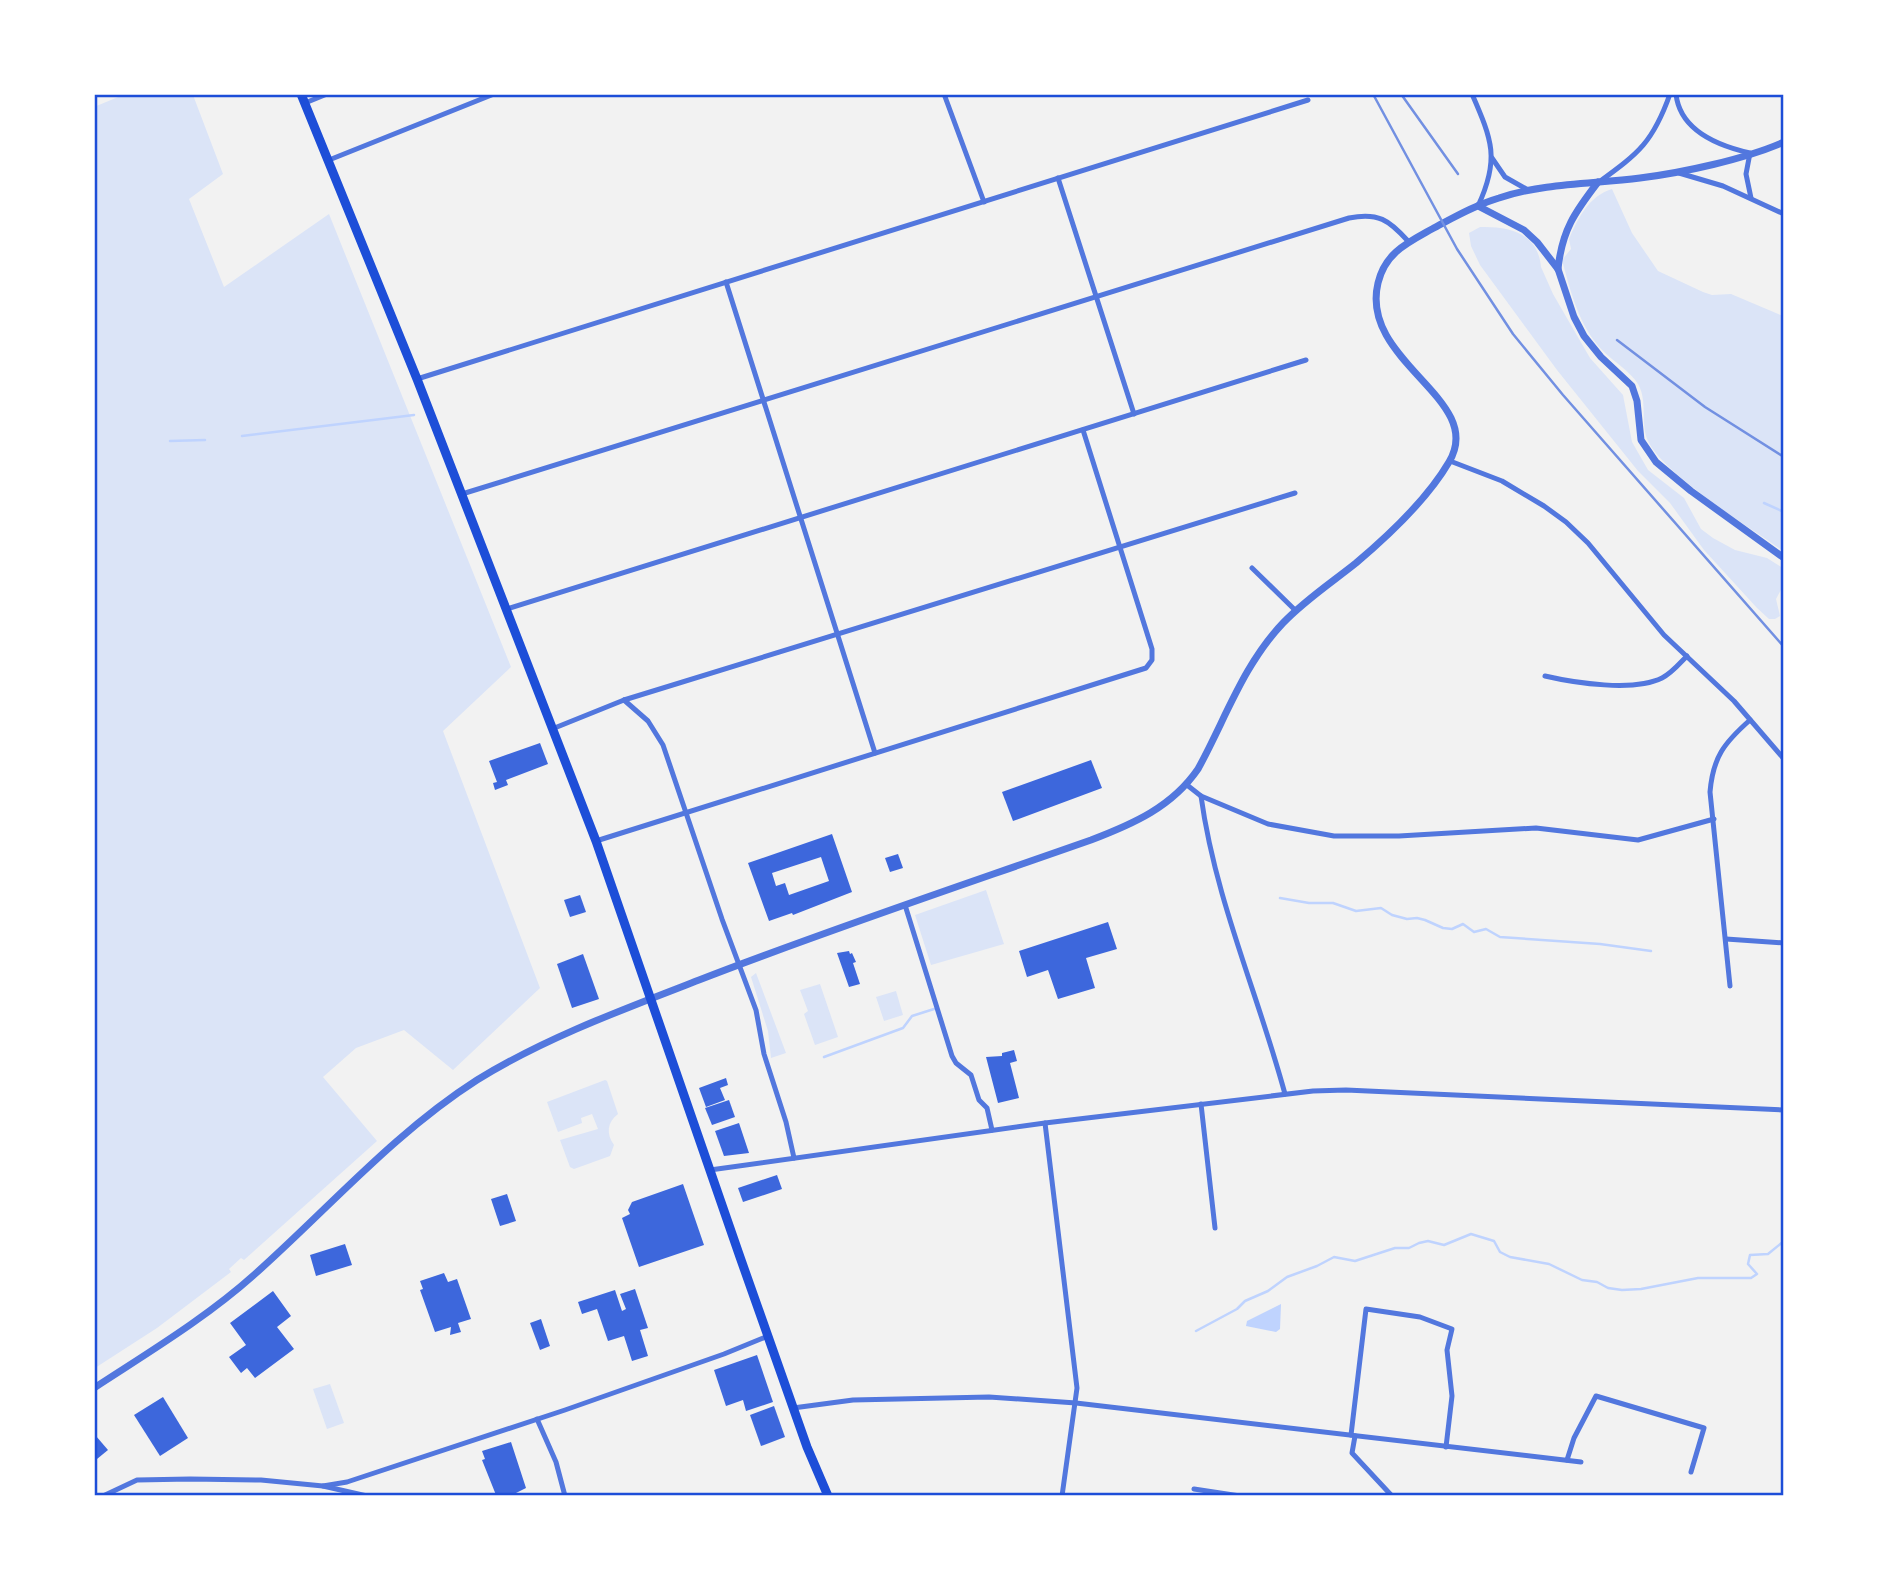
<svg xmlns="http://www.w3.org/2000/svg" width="1878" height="1590" font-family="'Titillium Web',sans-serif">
<rect width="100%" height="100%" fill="#f2f2f2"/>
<!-- green -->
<g fill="#dbe4f7">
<polygon points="123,95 193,95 223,174 189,199 224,287 329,214 511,667 443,731 540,988 453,1070 404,1030 356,1048 323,1077 377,1141 244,1260 241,1258 229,1269 231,1272 157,1328 95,1368 94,107"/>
<path d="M1612,189L1632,233L1658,271L1703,292L1712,295L1731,294L1783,316V551C1751,528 1663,474 1648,441C1640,424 1648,401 1638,384C1630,371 1614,362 1603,351C1579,326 1571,293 1562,260L1571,249L1569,239C1578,218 1589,196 1612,189Z"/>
<path d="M1480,227C1509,226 1538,233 1541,267L1553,294L1590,358L1623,395L1632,442L1648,470L1684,498L1701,529L1713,538L1735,550L1767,558L1783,568V586L1776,599L1780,616L1775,619H1769L1757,608L1704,550L1670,503L1638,471L1557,370L1480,265L1471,246L1469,233Z"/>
<polygon points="986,890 1004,944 931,965 915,915"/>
<polygon points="756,973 786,1053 771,1058 768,1031 751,977"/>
<polygon points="820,984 838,1037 815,1045 804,1014 808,1011 800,990"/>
<polygon points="896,991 903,1015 884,1021 876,997"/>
<path d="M605,1080L607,1081L618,1114C607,1122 606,1134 614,1145L610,1156L574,1169L570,1167L560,1140L598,1129L592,1114L581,1118L582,1123L558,1132L547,1102Z"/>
<polygon points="330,1384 344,1423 327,1429 313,1389"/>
</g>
<!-- water -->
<polygon fill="#bfd3fe" points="1281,1304 1280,1329 1276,1332 1246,1326 1247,1321"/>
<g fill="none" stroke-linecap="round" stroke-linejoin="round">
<!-- stream -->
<g stroke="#bfd3fe" stroke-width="2.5">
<polyline points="242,436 414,415"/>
<polyline points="170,441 205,440"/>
<polyline points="1764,503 1784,512"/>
<polyline points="1280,898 1309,903 1333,903 1356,911 1381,908 1392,915 1407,919 1417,918 1425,920 1443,928 1452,929 1463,924 1474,932 1486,929 1500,937 1600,944 1651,951"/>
<polyline points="824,1057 903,1028 912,1016 934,1009"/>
<polyline points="1196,1331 1237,1309 1245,1301 1268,1291 1287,1277 1317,1266 1334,1257 1355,1261 1395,1248 1409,1248 1419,1243 1428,1241 1444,1245 1471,1234 1494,1241 1500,1252 1510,1257 1549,1264 1582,1280 1597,1282 1608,1288 1622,1290 1641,1289 1698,1278 1751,1278 1757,1274 1748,1264 1750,1255 1768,1254 1784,1241"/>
</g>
</g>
<!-- building -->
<g fill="#3d67dc" fill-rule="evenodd">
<polygon points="540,743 548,764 506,780 508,785 495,790 493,783 497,782 489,761"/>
<polygon points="1091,760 1102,788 1013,821 1002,792"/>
<path d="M832,834L852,892L793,915L792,913L769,921L748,863ZM821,857L829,881L789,895L785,883L776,886L772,873Z"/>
<polygon points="898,854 903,868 890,872 885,858"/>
<polygon points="580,895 586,912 570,917 564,900"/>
<polygon points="1108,922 1117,949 1086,958 1095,988 1058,999 1048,970 1027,977 1019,951"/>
<polygon points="849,951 850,954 852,953 856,962 853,963 860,984 849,987 837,953"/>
<polygon points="583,954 599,999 572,1008 557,964"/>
<polygon points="1014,1050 1017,1061 1010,1063 1019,1098 998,1103 986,1057 1002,1056 1002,1053"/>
<polygon points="726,1078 728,1085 720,1088 725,1100 706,1107 699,1088"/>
<polygon points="729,1100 735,1117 712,1125 705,1108"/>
<polygon points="739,1123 749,1153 724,1156 715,1131"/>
<polygon points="777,1175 782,1189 743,1202 738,1188"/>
<polygon points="683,1184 704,1245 639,1267 622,1218 630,1214 628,1210 632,1202"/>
<polygon points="507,1194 516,1221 500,1226 491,1199"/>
<polygon points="345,1244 352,1265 316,1276 310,1255"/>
<polygon points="444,1273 448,1282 457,1279 471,1319 458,1323 461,1332 450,1335 451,1327 435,1332 420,1290 423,1289 420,1281"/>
<polygon points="635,1289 648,1328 640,1330 648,1356 632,1361 624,1336 608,1341 597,1309 582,1314 578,1302 615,1290 622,1311 626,1309 620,1294"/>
<polygon points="273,1291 291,1316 277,1327 294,1349 255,1378 247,1368 241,1373 229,1357 246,1345 230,1323"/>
<polygon points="541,1319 550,1346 540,1350 530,1323"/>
<polygon points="757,1355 773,1402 746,1411 743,1400 726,1406 714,1370"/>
<polygon points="163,1397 188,1438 160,1456 134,1415"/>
<polygon points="774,1406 785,1437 761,1446 750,1415"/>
<polygon points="96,1436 108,1450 97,1459 94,1457"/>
<polygon points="511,1442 526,1488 512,1495 496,1495 482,1460 485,1459 482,1451"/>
</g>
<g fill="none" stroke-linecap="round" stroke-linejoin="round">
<!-- minor -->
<g stroke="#5277de" stroke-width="5">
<polyline points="944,94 984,202"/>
<path d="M1472,94C1492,140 1500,159 1478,206"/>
<path d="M1676,94C1680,131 1719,146 1750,153L1746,174L1751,198"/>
<polyline points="305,103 327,94"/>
<polyline points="1492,158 1505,177 1528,190"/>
<polyline points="329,160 494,94"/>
<polyline points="1679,173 1723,186 1784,214"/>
<polyline points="1058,178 1134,414"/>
<path d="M1599,182C1639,153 1653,142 1670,94"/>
<polyline points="726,282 875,753"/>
<polyline points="417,379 1308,100"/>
<polyline points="1450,461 1502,481 1544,506 1566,522 1588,543 1664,635 1734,701 1784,759"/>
<path d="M462,494L1349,218C1378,212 1389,220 1408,241"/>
<polyline points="1252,568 1295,610"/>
<polyline points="507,609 1306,360"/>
<path d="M1545,676C1575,683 1634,692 1662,678C1672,673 1680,663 1687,656"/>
<polyline points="624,700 648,721 663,745 722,919 756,1010 764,1054 786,1122 794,1158"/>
<polyline points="552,729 624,700 1295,493"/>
<polyline points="1187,785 1201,796 1268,824 1334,836 1399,836 1536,828 1638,840 1714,819"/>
<path d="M1201,796C1215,899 1258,994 1285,1094"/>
<polyline points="596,841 1146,668 1152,660 1152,649 1083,430"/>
<polyline points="905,905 952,1056 956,1063 971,1075 979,1100 987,1108 992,1130"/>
<polyline points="1726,939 1784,943"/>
<path d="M1730,986L1710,792C1713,757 1724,743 1750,720"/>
<polyline points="1201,1104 1215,1228"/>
<polyline points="1045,1123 1077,1388 1062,1496"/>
<polyline points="710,1170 1045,1123 1313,1091 1346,1090 1784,1110"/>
<polyline points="793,1408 853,1400 989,1397 1076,1403 1581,1462"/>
<polyline points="537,1419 556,1462 565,1496"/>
<polyline points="1351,1435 1366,1309 1420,1317 1452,1329 1447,1350 1452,1396 1446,1447"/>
<polyline points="1355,1436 1352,1453 1392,1496"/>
<polyline points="1567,1460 1574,1438 1596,1396 1704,1428 1691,1472"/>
<polyline points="323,1486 347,1482 565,1410 724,1354 768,1336"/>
<polyline points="1194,1489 1240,1496"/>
<polyline points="103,1496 137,1480 190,1479 261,1480 323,1486 367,1496"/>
</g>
<!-- tertiary -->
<g stroke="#5277de" stroke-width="7">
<polyline points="1478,206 1524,230 1537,242 1558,269 1574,317 1584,336 1601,357 1632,386 1637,401 1641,440 1656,462 1691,491 1784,558"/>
<path d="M1558,269C1562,230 1575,212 1598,182"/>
<path d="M94,1388C149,1352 206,1318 255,1274C328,1209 394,1133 477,1080C545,1038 624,1009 699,980C828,930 960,886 1091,840C1133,824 1172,807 1198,769C1225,720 1243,665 1283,623C1305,600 1331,583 1356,563C1388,536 1428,498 1449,462C1487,399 1359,362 1378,283C1385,253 1407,243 1432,229C1453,218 1475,205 1499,198C1543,183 1594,184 1640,178C1681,173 1746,159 1784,142"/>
</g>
<!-- primary -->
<polyline stroke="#1d4ed8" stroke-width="9" points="301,94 417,379 596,841 740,1257 807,1447 828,1496"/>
<!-- rail -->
<g stroke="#7290e2" stroke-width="2.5">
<polyline points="1373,94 1457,249 1513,334 1563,395 1784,647"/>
<polyline points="1401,94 1458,174"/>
<polyline points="1617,340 1705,407 1784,457"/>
</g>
</g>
<!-- border -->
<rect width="1878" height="1590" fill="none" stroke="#ffffff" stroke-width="192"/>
<rect x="96" y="96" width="1686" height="1398" fill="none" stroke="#1d4ed8" stroke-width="2.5"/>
</svg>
